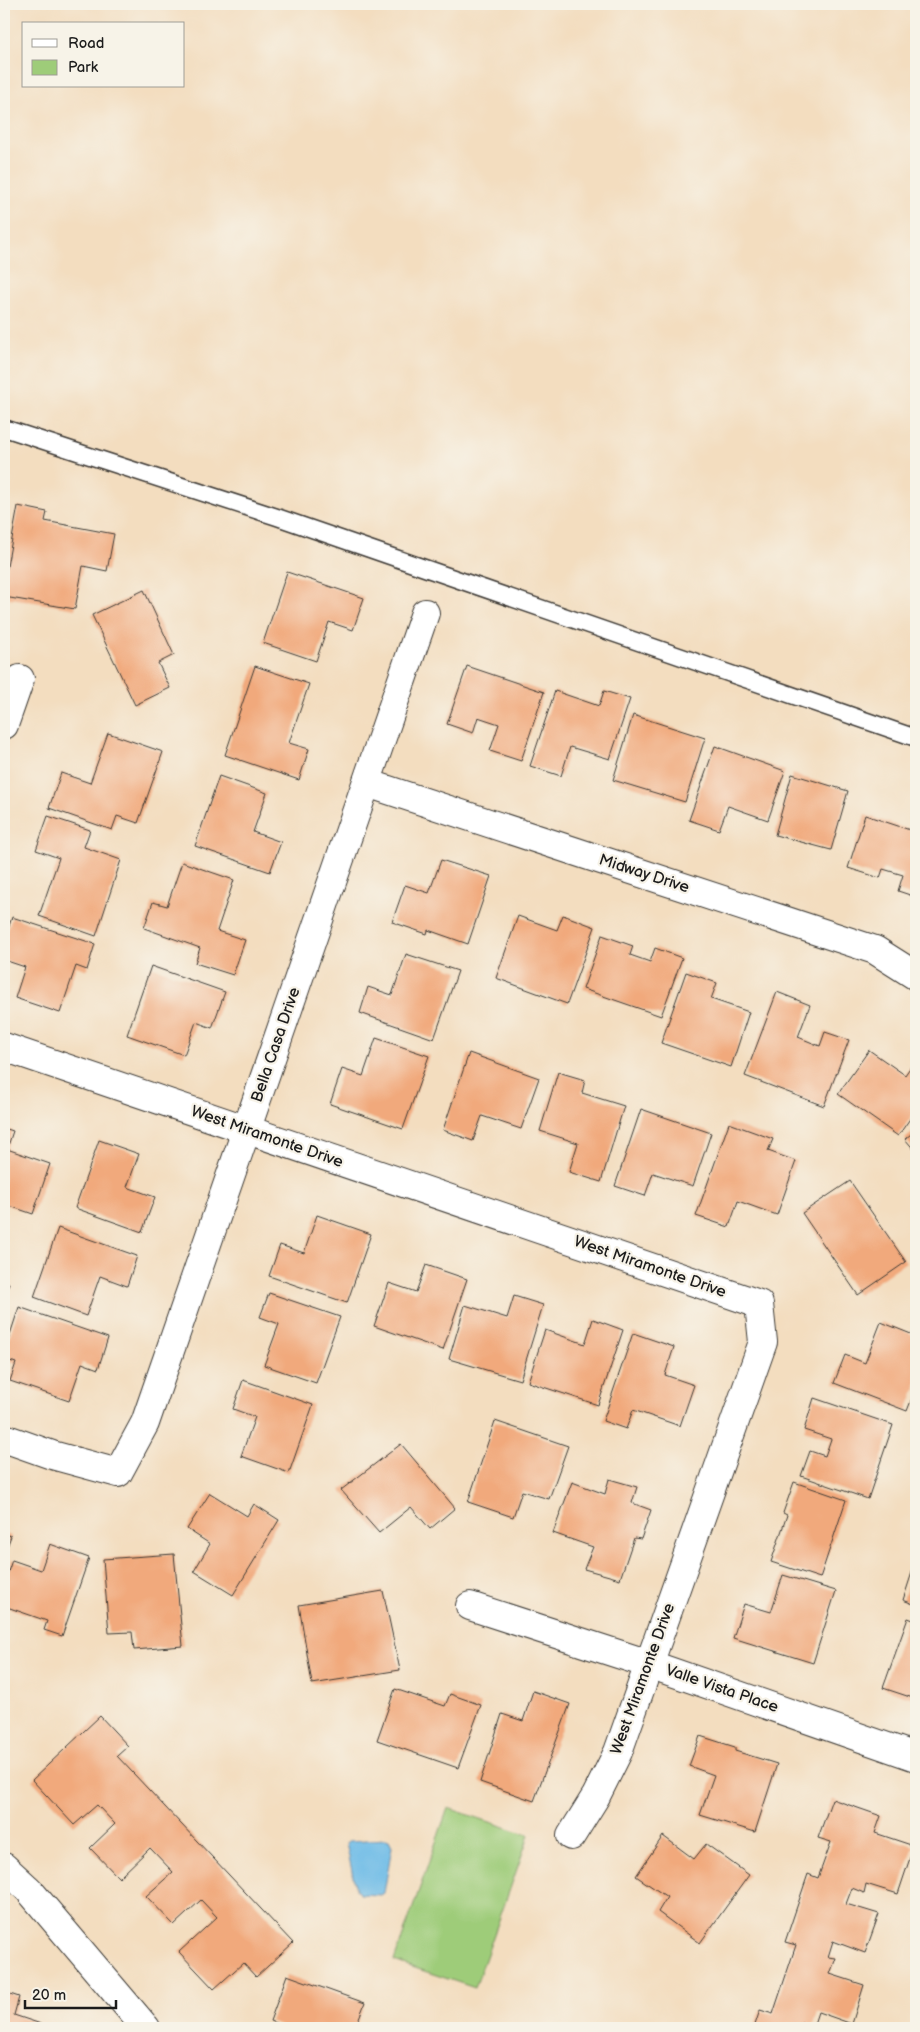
<svg xmlns="http://www.w3.org/2000/svg" width="920" height="2032" font-family="'Balsamiq Sans',sans-serif">
<rect width="100%" height="100%" fill="#f7f3e8"/>
<filter id="ink" filterUnits="userSpaceOnUse"><feTurbulence type="fractalNoise" baseFrequency=".02" numOctaves="2"/><feDisplacementMap in="SourceGraphic" scale="10" xChannelSelector="R" yChannelSelector="G"/><feConvolveMatrix kernelMatrix="1 2 1 2 8 2 1 2 1" color-interpolation-filters="sRGB"/></filter>
<filter id="wash" filterUnits="userSpaceOnUse"><feTurbulence type="fractalNoise" baseFrequency=".0096" numOctaves="4" result="noise"/><feDisplacementMap in="SourceGraphic" scale="20" xChannelSelector="R" yChannelSelector="G"/><feGaussianBlur stdDeviation="1.12" result="paint"/><feColorMatrix in="noise" values="0 0 0 0 0 0 0 0 0 0 0 0 0 0 0 0 0 1.4 0 .05"/><feComposite in="paint" operator="in"/></filter>
<g filter="url(#wash)">
<rect width="100%" height="100%" fill="#f3ddbf"/>
<!-- green -->
<polygon fill="#9ecc79" stroke="#5d744a" points="448,1808 529,1835 475,1988 394,1961"/>
<!-- water -->
<polygon fill="#6dbbe7" stroke="#446c82" points="386,1839 389,1840 392,1846 384,1893 381,1895 360,1894 356,1890 346,1843 348,1841"/>
<g id="blocks">
<!-- building -->
<g fill="#f1a97c">
<polygon points="18,506 47,512 45,521 114,534 107,571 83,566 75,609 4,597 4,583"/>
<polygon points="287,572 364,598 353,630 329,622 316,661 263,643"/>
<polygon points="144,590 174,655 158,663 170,688 135,705 92,615"/>
<polygon points="255,666 309,684 289,743 309,749 299,780 225,755"/>
<polygon points="467,666 544,692 521,761 490,751 499,724 478,717 473,733 447,724"/>
<polygon points="555,691 599,706 604,691 630,699 610,759 570,747 561,776 530,766"/>
<polygon points="633,715 705,738 685,802 613,780"/>
<polygon points="108,733 163,752 138,823 117,816 112,830 49,808 61,773 90,783"/>
<polygon points="715,746 785,771 768,820 728,806 719,830 689,820"/>
<polygon points="792,774 848,791 831,850 775,835"/>
<polygon points="219,776 267,793 253,832 281,842 270,872 195,846"/>
<polygon points="865,815 916,832 916,897 898,891 903,875 883,869 880,878 848,868"/>
<polygon points="48,816 90,830 84,847 121,860 96,936 39,916 59,858 36,850"/>
<polygon points="441,860 491,876 468,944 428,930 427,934 392,922 405,885 429,893"/>
<polygon points="182,862 234,880 217,931 245,940 233,975 195,963 200,948 144,928 153,902 167,906"/>
<polygon points="563,915 595,927 567,1004 496,978 518,916 557,930"/>
<polygon points="12,917 95,944 87,970 76,966 60,1013 15,998 25,967 4,960 4,941"/>
<polygon points="602,935 633,946 630,955 650,962 655,948 682,958 661,1016 583,989"/>
<polygon points="406,954 458,971 434,1039 360,1013 368,987 392,995"/>
<polygon points="151,966 225,992 212,1028 196,1022 184,1055 127,1035"/>
<polygon points="686,972 717,983 711,999 749,1012 731,1067 661,1043"/>
<polygon points="777,992 810,1005 798,1037 820,1046 825,1032 849,1040 824,1106 745,1076"/>
<polygon points="376,1038 429,1056 403,1129 330,1104 342,1069 363,1076"/>
<polygon points="869,1050 905,1075 916,1059 916,1110 898,1136 838,1094"/>
<polygon points="469,1053 539,1078 521,1129 482,1116 473,1141 443,1130"/>
<polygon points="558,1072 585,1080 582,1093 624,1106 601,1182 569,1172 578,1143 540,1131"/>
<polygon points="641,1109 711,1133 693,1186 653,1173 645,1196 615,1186"/>
<polygon points="729,1123 773,1139 768,1151 796,1161 777,1215 738,1201 729,1227 696,1216"/>
<polygon points="4,1128 13,1131 7,1149 50,1164 33,1214 4,1204"/>
<polygon points="916,1130 916,1152 905,1139"/>
<polygon points="99,1140 139,1154 127,1187 155,1197 142,1232 75,1208"/>
<polygon points="850,1181 906,1262 858,1295 802,1213"/>
<polygon points="317,1215 371,1234 347,1303 269,1276 280,1245 304,1253"/>
<polygon points="58,1228 137,1256 127,1286 100,1276 86,1316 34,1297"/>
<polygon points="426,1265 467,1279 443,1350 374,1326 389,1283 416,1292"/>
<polygon points="4,1281 9,1283 4,1299"/>
<polygon points="269,1293 340,1317 316,1383 264,1365 279,1324 260,1317"/>
<polygon points="514,1296 543,1305 520,1380 449,1359 465,1305 507,1318"/>
<polygon points="19,1307 108,1338 98,1369 82,1363 69,1401 10,1381 16,1363 4,1359 4,1353"/>
<polygon points="593,1319 623,1330 598,1405 528,1382 545,1330 585,1344"/>
<polygon points="881,1322 916,1336 916,1388 907,1411 834,1383 845,1355 865,1363"/>
<polygon points="633,1333 674,1347 665,1375 694,1385 680,1426 633,1410 626,1429 603,1421"/>
<polygon points="243,1380 313,1405 289,1473 241,1456 255,1417 233,1409"/>
<polygon points="814,1398 893,1425 868,1499 801,1476 810,1451 825,1456 831,1439 804,1430"/>
<polygon points="495,1421 568,1446 549,1499 522,1491 513,1517 468,1502"/>
<polygon points="401,1444 455,1508 430,1529 411,1507 379,1533 341,1490"/>
<polygon points="609,1479 637,1487 632,1503 651,1510 641,1539 634,1538 620,1579 584,1569 593,1547 553,1533 572,1482 605,1494"/>
<polygon points="794,1482 846,1500 820,1578 771,1562 787,1515 783,1513"/>
<polygon points="210,1493 247,1516 254,1504 279,1520 233,1595 194,1571 210,1544 187,1529"/>
<polygon points="4,1534 11,1536 4,1555"/>
<polygon points="50,1544 89,1558 62,1636 44,1630 47,1621 4,1606 4,1584 12,1560 41,1570"/>
<polygon points="174,1554 183,1646 134,1650 132,1632 109,1633 103,1559"/>
<polygon points="916,1560 916,1605 903,1600"/>
<polygon points="783,1575 836,1591 813,1663 733,1638 744,1604 771,1612"/>
<polygon points="383,1591 400,1670 312,1684 299,1605"/>
<polygon points="908,1618 916,1621 916,1699 883,1688"/>
<polygon points="395,1689 445,1706 450,1694 481,1705 458,1768 377,1740"/>
<polygon points="533,1691 570,1704 534,1801 480,1782 502,1714 523,1721"/>
<polygon points="100,1716 128,1746 117,1756 293,1943 256,1977 243,1963 214,1989 179,1952 217,1917 201,1900 174,1925 146,1896 173,1872 150,1848 119,1878 90,1848 115,1824 97,1805 74,1825 32,1780"/>
<polygon points="700,1736 735,1747 735,1751 777,1764 755,1832 700,1815 714,1775 689,1766"/>
<polygon points="832,1799 881,1816 875,1833 914,1846 898,1894 866,1884 864,1893 852,1888 846,1904 879,1914 865,1953 833,1941 828,1957 836,1958 830,1974 864,1985 852,2024 818,2012 813,2027 801,2023 800,2028 754,2028 760,2010 773,2014 796,1945 785,1942 808,1874 818,1878 831,1842 818,1838"/>
<polygon points="663,1836 694,1859 706,1844 749,1875 700,1943 658,1912 667,1897 636,1876"/>
<polygon points="287,1975 365,2003 355,2028 288,2028 270,2021"/>
<polygon points="4,1992 19,1997 14,2015 53,2028 4,2028"/>
</g>
</g>
</g>
<g filter="url(#ink)">
<use href="#blocks" fill-opacity="0" stroke="#3c3934" stroke-width="1"/>
<g fill="none" stroke-linecap="round" stroke-linejoin="round">
<defs>
<polyline id="lane" points="4,428 277,517 916,738"/>
<g id="street">
<polyline points="4,725 20,679"/>
<polyline points="367,783 875,950 916,976"/>
<polyline points="4,1047 759,1304 763,1342 618,1752 596,1796 571,1836"/>
<polyline points="4,1438 52,1455 118,1473 145,1423 425,613"/>
<polyline points="470,1606 649,1664 916,1757"/>
<polyline points="4,1867 29,1890 146,2028"/>
</g>
</defs>
<!-- lane casing -->
<use href="#lane" stroke="#3c3934" stroke-width="19"/>
<!-- street casing -->
<use href="#street" stroke="#3c3934" stroke-width="30"/>
<!-- lane -->
<use href="#lane" stroke="#fff" stroke-width="16"/>
<!-- street -->
<use href="#street" stroke="#fff" stroke-width="28"/>
</g>
</g>
<g text-anchor="middle" dominant-baseline="central" stroke-width="4.5" stroke-linejoin="round" paint-order="stroke">
<!-- street labels -->
<g font-size="16" fill="#1c1c1c" stroke="#f7f3e8">
<text transform="translate(644 874) rotate(18)">Midway Drive</text>
<text transform="translate(276 1045) rotate(-71)">Bella Casa Drive</text>
<text transform="translate(267 1137) rotate(19)">West Miramonte Drive</text>
<text transform="translate(650 1267) rotate(19)">West Miramonte Drive</text>
<text transform="translate(643 1679) rotate(-70)">West Miramonte Drive</text>
<text transform="translate(722 1689) rotate(19)">Valle Vista Place</text>
</g>
</g>
<!-- margin -->
<rect width="920" height="2032" fill="none" stroke="#f7f3e8" stroke-width="20"/>
<!-- legend -->
<rect x="22" y="22" width="162" height="65" fill="#f7f3e8" stroke="#9f9d96"/>
<rect x="32" y="39" width="25" height="8" fill="#ffffff" stroke="#9f9d96"/>
<text x="68" y="48" font-size="15" fill="#1c1c1c">Road</text>
<rect x="32" y="60" width="25" height="15" fill="#9ecc79" stroke="#9f9d96"/>
<text x="68" y="72" font-size="15" fill="#1c1c1c">Park</text>
<!-- scale -->
<path d="M25 2000v8h91v-8" fill="none" stroke="#1c1c1c" stroke-width="2.5"/>
<text x="32" y="2000" font-size="15" fill="#1c1c1c" stroke="#f7f3e8" stroke-width="4" paint-order="stroke">20 m</text>
</svg>
